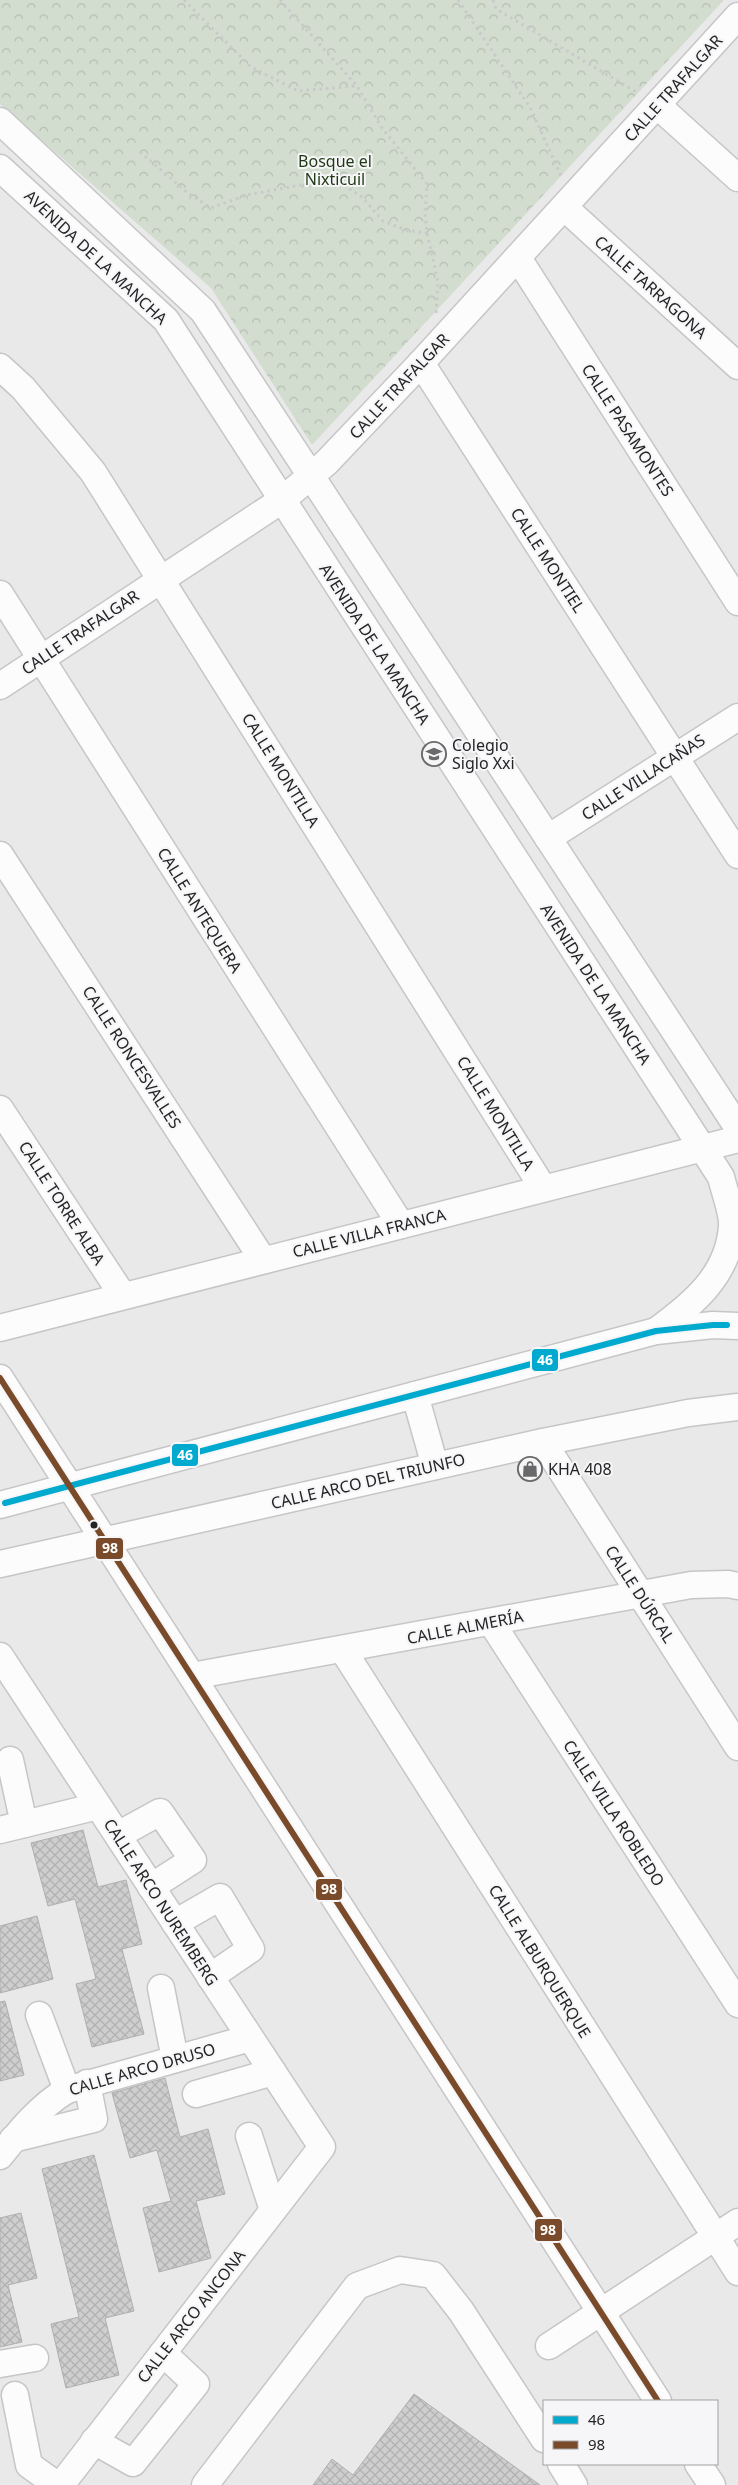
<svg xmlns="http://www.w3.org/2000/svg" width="738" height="2485" font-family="'Noto Sans',sans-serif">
<defs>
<pattern id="forest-crowns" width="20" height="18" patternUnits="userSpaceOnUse" patternTransform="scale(1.25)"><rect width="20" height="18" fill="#d2ddcf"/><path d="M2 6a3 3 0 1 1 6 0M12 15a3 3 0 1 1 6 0" fill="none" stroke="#b4beb2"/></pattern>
<pattern id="building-cross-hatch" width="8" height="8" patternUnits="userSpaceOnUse" patternTransform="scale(1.25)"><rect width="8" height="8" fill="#cecece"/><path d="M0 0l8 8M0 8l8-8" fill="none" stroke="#b1b1b1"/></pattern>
</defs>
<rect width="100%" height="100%" fill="#e9e9ea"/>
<!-- forest -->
<polygon fill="url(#forest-crowns)" points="0,0 724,0 312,445 211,288 0,104"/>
<!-- building -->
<g fill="url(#building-cross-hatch)" stroke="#afafaf">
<polygon points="83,1830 98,1887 126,1880 142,1944 122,1949 144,2034 92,2047 76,1984 96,1979 75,1899 48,1906 31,1843"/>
<polygon points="37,1916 53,1979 0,1993 0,1926"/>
<polygon points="5,2001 24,2075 0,2081 0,2002"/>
<polygon points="165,2078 180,2137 208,2129 225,2194 196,2201 211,2258 159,2272 143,2208 171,2201 157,2150 130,2158 112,2093"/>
<polygon points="94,2155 134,2311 105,2318 119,2375 66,2388 51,2324 79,2317 42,2169"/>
<polygon points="21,2213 37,2278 8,2285 22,2342 0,2347 0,2218"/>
<polygon points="414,2394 540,2485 313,2485 332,2459 353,2475"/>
</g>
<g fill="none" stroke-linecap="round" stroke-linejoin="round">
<defs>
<g id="minor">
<polyline points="657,105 738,178"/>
<polyline points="0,121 203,311 738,1128"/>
<path d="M0,168L166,320L721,1177C724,1190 733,1214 732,1226C729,1275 692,1305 656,1331"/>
<polyline points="564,207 738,366"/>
<polyline points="518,258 738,602"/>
<polyline points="421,363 738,855"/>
<polyline points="0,367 23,388 93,472 543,1188"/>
<polyline points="0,594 401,1225"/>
<polyline points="0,686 282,500 326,463 421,363 738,16"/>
<polyline points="548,838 738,717"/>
<polyline points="0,855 263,1260"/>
<polyline points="0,1109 123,1296"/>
<polyline points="0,1328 738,1139"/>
<polyline points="0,1378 658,2401"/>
<polyline points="415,1395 435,1466"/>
<polyline points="543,1442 738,1747"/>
<polyline points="0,1505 656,1331 713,1325 738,1326"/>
<polyline points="0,1564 543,1442 688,1413 738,1407"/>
<polyline points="491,1622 738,2004"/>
<polyline points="343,1650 738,2272"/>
<polyline points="0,1656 322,2147 61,2485"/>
<polyline points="192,1676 691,1585 728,1584 738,1586"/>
<polyline points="10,1760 24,1824"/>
<polyline points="0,1830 98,1806"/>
<polyline points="118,1835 160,1812 193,1860 151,1887"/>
<polyline points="175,1923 220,1897 251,1949 210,1977"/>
<polyline points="161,1988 175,2059"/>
<polyline points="39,2015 67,2090"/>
<polyline points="196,2094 273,2072"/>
<polyline points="249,2136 273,2210"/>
<polyline points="13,2139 94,2119 87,2083"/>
<path d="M0,2156C20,2131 39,2107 67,2090L250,2038"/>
<polyline points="549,2346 738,2222"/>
<polyline points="0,2364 35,2358"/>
<polyline points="15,2395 29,2465 57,2485"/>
<polyline points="94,2441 133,2463 196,2384 163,2353"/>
<polyline points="561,2464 574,2485"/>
<polyline points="698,2464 712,2485"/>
<polyline points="205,2485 357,2286 400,2270 433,2275 461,2311 544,2439"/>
</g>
</defs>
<!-- minor casing -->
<use href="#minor" stroke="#c6c6c7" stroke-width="29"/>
<!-- path -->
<g stroke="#c9c9ca" stroke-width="3" stroke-dasharray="2.5 4" stroke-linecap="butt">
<polyline points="184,0 251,67 298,91 356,86"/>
<polyline points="280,0 357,86 382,128 427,184 425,215 427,233 438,282 436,313"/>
<polyline points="458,0 531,109 561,176"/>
<polyline points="493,0 496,9 638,93"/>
<polyline points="140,152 189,194 211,208 247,195 322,181 342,184 362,197 383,221 406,230 427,233"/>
</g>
<!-- minor -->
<use href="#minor" stroke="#fcfcfc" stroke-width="26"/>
<defs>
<polyline id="bus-1" points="5,1503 656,1331 713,1325 727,1325"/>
<polyline id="bus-2" points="0,1378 658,2401"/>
</defs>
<!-- bus-1 casing -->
<use href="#bus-1" stroke="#f6f6f8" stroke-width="10"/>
<!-- bus-2 casing -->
<use href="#bus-2" stroke="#f6f6f8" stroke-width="10"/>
<!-- bus-1 -->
<use href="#bus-1" stroke="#00a9ce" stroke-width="6"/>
<!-- bus-2 -->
<use href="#bus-2" stroke="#7a4b2a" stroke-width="6"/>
</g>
<!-- icons -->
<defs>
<symbol id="school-ring" viewBox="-11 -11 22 22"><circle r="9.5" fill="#f6f6f8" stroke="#69696a" stroke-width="1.5"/><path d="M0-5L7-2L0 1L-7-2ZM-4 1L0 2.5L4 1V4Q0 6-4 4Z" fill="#69696a"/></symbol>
<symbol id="shop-ring" viewBox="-11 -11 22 22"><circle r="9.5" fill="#f6f6f8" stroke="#69696a" stroke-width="1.5"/><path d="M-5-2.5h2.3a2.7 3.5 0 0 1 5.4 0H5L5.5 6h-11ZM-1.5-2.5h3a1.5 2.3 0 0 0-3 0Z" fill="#69696a"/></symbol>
</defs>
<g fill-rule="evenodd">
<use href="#school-ring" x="420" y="740" width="28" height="28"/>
<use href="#shop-ring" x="516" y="1455" width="28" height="28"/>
</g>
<!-- markers -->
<circle fill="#242425" stroke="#f6f6f8" stroke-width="2" cx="94" cy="1525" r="4.5"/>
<g text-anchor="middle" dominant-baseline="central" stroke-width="4" stroke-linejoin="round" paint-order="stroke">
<!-- street labels -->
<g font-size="16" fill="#242425" stroke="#f6f6f8">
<text transform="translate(673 88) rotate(-48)">CALLE TRAFALGAR</text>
<text transform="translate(96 257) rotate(43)">AVENIDA DE LA MANCHA</text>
<text transform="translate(651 287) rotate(42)">CALLE TARRAGONA</text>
<text transform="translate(399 386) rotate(-47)">CALLE TRAFALGAR</text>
<text transform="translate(628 430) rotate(57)">CALLE PASAMONTES</text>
<text transform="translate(548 560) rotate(57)">CALLE MONTIEL</text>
<text transform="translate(80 632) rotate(-34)">CALLE TRAFALGAR</text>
<text transform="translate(375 644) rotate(57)">AVENIDA DE LA MANCHA</text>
<text transform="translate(281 770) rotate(58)">CALLE MONTILLA</text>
<text transform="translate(643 777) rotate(-33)">CALLE VILLACAÑAS</text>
<text transform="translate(200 910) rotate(58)">CALLE ANTEQUERA</text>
<text transform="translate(596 984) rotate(57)">AVENIDA DE LA MANCHA</text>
<text transform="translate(132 1057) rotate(57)">CALLE RONCESVALLES</text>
<text transform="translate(496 1113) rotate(58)">CALLE MONTILLA</text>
<text transform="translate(62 1203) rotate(57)">CALLE TORRE ALBA</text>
<text transform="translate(369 1233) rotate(-14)">CALLE VILLA FRANCA</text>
<text transform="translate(368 1481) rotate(-13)">CALLE ARCO DEL TRIUNFO</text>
<text transform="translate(640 1594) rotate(57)">CALLE DÚRCAL</text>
<text transform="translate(465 1627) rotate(-11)">CALLE ALMERÍA</text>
<text transform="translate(614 1813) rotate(57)">CALLE VILLA ROBLEDO</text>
<text transform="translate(161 1902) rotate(57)">CALLE ARCO NUREMBERG</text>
<text transform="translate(540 1961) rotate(58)">CALLE ALBURQUERQUE</text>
<text transform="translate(142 2069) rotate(-16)">CALLE ARCO DRUSO</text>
<text transform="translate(191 2316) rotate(-52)">CALLE ARCO ANCONA</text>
</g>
<!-- park labels -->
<g font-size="16" fill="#1e3811" stroke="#f6f6f8">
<text x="335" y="161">Bosque el<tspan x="335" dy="18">Nixticuil</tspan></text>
</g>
<!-- poi labels -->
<g font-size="16" fill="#242425" stroke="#f6f6f8" text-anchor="start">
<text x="452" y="745">Colegio<tspan x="452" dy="18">Siglo Xxi</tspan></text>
<text x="548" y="1469">KHA 408</text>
</g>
</g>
<g stroke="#f6f6f8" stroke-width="2">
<rect x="531" y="1348" width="28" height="24" rx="5" fill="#00a9ce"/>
<rect x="171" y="1443" width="28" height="24" rx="5" fill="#00a9ce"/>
<rect x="95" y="1537" width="29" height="23" rx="5" fill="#7a4b2a"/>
<rect x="315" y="1878" width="28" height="23" rx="5" fill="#7a4b2a"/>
<rect x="534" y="2218" width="29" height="24" rx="5" fill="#7a4b2a"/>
</g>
<g font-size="14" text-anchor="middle" font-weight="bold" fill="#fff">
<text x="545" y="1365">46</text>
<text x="185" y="1460">46</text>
<text x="110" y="1553">98</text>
<text x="329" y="1894">98</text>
<text x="548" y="2235">98</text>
</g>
<!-- legend -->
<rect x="543" y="2400" width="175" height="65" fill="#f6f6f8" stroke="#a2a2a4"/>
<rect x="553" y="2416" width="25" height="8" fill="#00a9ce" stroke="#a2a2a4"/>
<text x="588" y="2425" font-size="15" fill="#242425">46</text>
<rect x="553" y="2441" width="25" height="8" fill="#7a4b2a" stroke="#a2a2a4"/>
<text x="588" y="2450" font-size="15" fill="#242425">98</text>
</svg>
